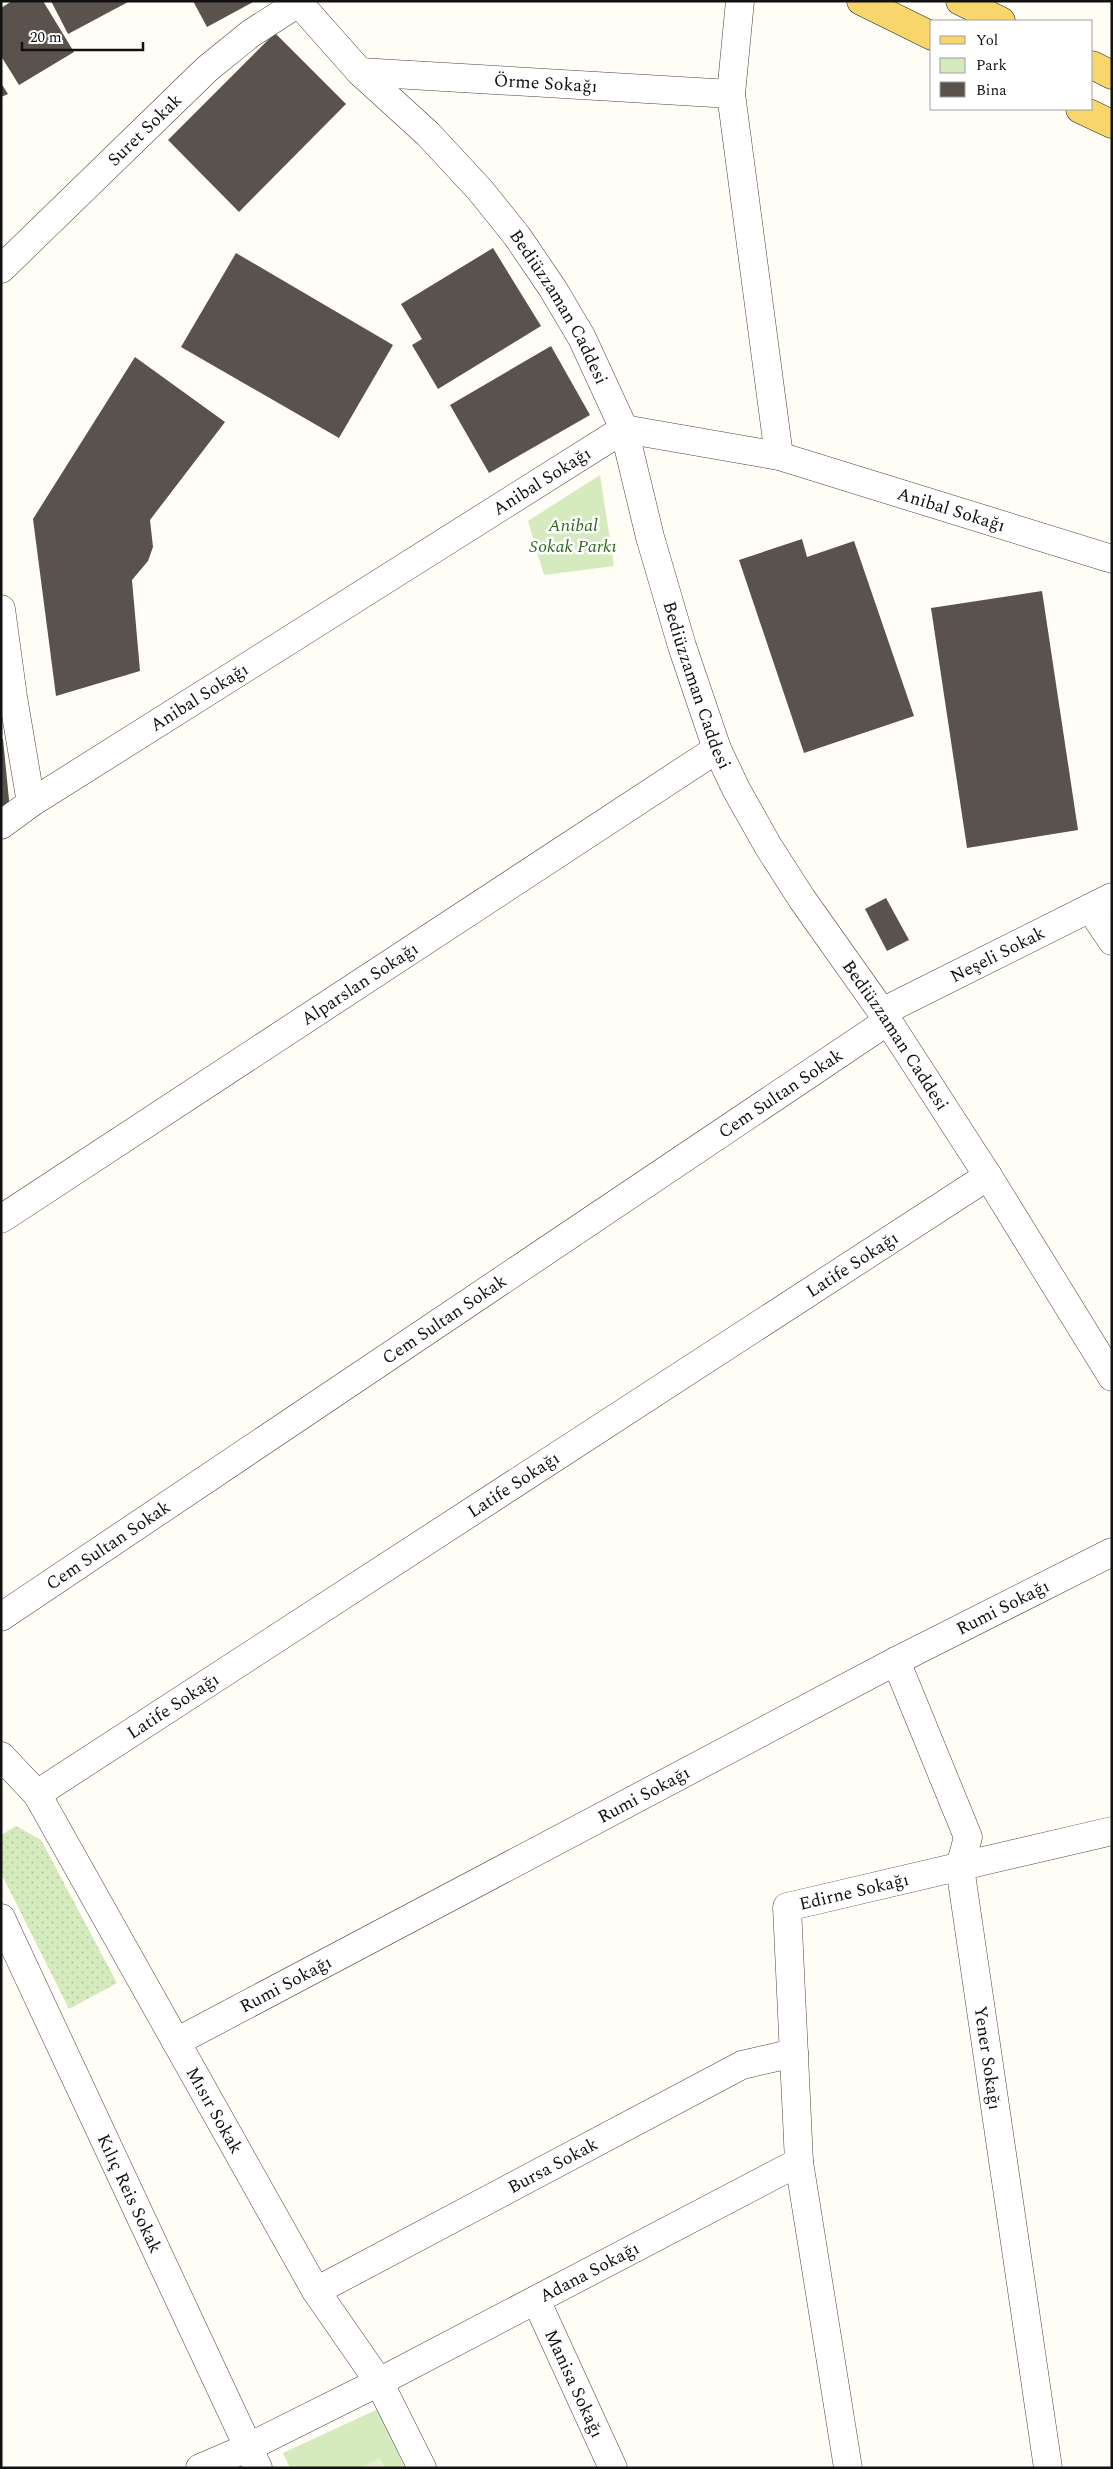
<svg xmlns="http://www.w3.org/2000/svg" width="1113" height="2469" font-family="Spectral,serif">
<defs>
<pattern id="grass-dots" width="8" height="8" patternUnits="userSpaceOnUse" patternTransform="scale(1.25)"><rect width="8" height="8" fill="#d5ebbd"/><path d="M2 2h.1M6 6h.1" fill="none" stroke="#b6c8a1" stroke-width="1.8" stroke-linecap="round"/></pattern>
</defs>
<rect width="100%" height="100%" fill="#fffdf5"/>
<!-- grass -->
<polygon fill="url(#grass-dots)" points="16,1826 41,1840 117,1983 69,2009 1,1873 1,1835"/>
<!-- park -->
<g fill="#d5ebbd">
<polygon points="600,475 614,566 544,575 528,521"/>
<polygon points="378,2409 405,2468 290,2468 283,2453"/>
</g>
<!-- pitch -->
<polygon fill="#e6f2cf" points="380,2458 385,2468 360,2468"/>
<!-- building -->
<g fill="#5a524d">
<polygon points="12,1 43,1 74,52 19,85 1,56 1,8"/>
<polygon points="51,1 130,1 68,34"/>
<polygon points="193,1 255,1 207,27"/>
<polygon points="275,33 346,104 239,212 168,140"/>
<polygon points="1,83 8,94 1,97"/>
<polygon points="493,248 541,326 438,389 412,345 422,339 401,304"/>
<polygon points="236,253 393,345 339,438 181,347"/>
<polygon points="551,346 590,415 489,473 450,405"/>
<polygon points="135,357 225,422 150,520 153,547 148,561 132,580 140,671 56,696 33,519"/>
<polygon points="802,539 807,557 854,541 914,716 804,753 739,560"/>
<polygon points="1042,591 1078,830 967,848 931,608"/>
<polygon points="1,739 3,739 10,810 1,811"/>
<polygon points="886,898 909,940 887,951 865,909"/>
</g>
<g fill="none" stroke-linecap="round" stroke-linejoin="round">
<defs>
<g id="street">
<path id="s1" d="M297,1L360,72L428,134L480,190L517,236L553,289L582,338L624,429L650,537L682,646L717,749L736,789L768,846L802,899L882,1012L988,1176L1112,1377"/>
<polyline points="740,1 731,94 779,456"/>
<path id="s2" d="M360,72L731,94"/>
<path id="s3" d="M1,269L207,69L250,34L298,3"/>
<polyline points="1,609 13,697 31,803"/>
<path id="s4" d="M1,825L31,803L624,429L779,456L1112,559"/>
<polyline points="1090,908 1112,941"/>
<path id="s5" d="M882,1012L1112,897"/>
<path id="s6" d="M1,1219L717,749"/>
<path id="s7" d="M1,1617L888,1021"/>
<path id="s8" d="M896,1661L968,1837L960,1867L1048,2468"/>
<path id="s9" d="M1,1756L37,1794L316,2291L379,2382L422,2468"/>
<path id="s10" d="M37,1794L988,1176"/>
<path id="s11" d="M1,1918L258,2468"/>
<path id="s12" d="M176,2042L896,1661L1112,1552"/>
<path id="s13" d="M316,2291L742,2065L794,2053"/>
<path id="s14" d="M536,2300L613,2468"/>
<path id="s15" d="M200,2468L249,2447L379,2382L799,2162"/>
<path id="s16" d="M848,2468L799,2162L787,1907L1112,1831"/>
</g>
<g id="primary">
<polyline points="861,1 932,36"/>
<polyline points="960,1 1001,21"/>
<polyline points="1092,65 1112,75"/>
<polyline points="1080,109 1112,124"/>
</g>
</defs>
<!-- street casing -->
<use href="#street" stroke="#444" stroke-width="29"/>
<!-- primary casing -->
<use href="#primary" stroke="#222" stroke-width="29"/>
<!-- street -->
<use href="#street" stroke="#fff" stroke-width="28"/>
<!-- primary -->
<use href="#primary" stroke="#f9d66b" stroke-width="28"/>
</g>
<g text-anchor="middle" dominant-baseline="central" stroke-width="5" stroke-linejoin="round" paint-order="stroke">
<!-- street labels -->
<g font-size="18" fill="#111" stroke="#fff">
<text stroke="none"><textPath href="#s2" startOffset="186">Örme Sokağı</textPath></text>
<text stroke="none"><textPath href="#s3" startOffset="200">Suret Sokak</textPath></text>
<text stroke="none"><textPath href="#s1" startOffset="405">Bediüzzaman Caddesi</textPath></text>
<text stroke="none"><textPath href="#s4" startOffset="641">Anibal Sokağı</textPath></text>
<text stroke="none"><textPath href="#s4" startOffset="1076">Anibal Sokağı</textPath></text>
<text stroke="none"><textPath href="#s1" startOffset="810">Bediüzzaman Caddesi</textPath></text>
<text stroke="none"><textPath href="#s4" startOffset="236">Anibal Sokağı</textPath></text>
<text stroke="none"><textPath href="#s5" startOffset="129">Neşeli Sokak</textPath></text>
<text stroke="none"><textPath href="#s6" startOffset="429">Alparslan Sokağı</textPath></text>
<text stroke="none"><textPath href="#s1" startOffset="1215">Bediüzzaman Caddesi</textPath></text>
<text stroke="none"><textPath href="#s7" startOffset="939">Cem Sultan Sokak</textPath></text>
<text stroke="none"><textPath href="#s10" startOffset="972">Latife Sokağı</textPath></text>
<text stroke="none"><textPath href="#s7" startOffset="534">Cem Sultan Sokak</textPath></text>
<text stroke="none"><textPath href="#s10" startOffset="568">Latife Sokağı</textPath></text>
<text stroke="none"><textPath href="#s7" startOffset="129">Cem Sultan Sokak</textPath></text>
<text stroke="none"><textPath href="#s12" startOffset="934">Rumi Sokağı</textPath></text>
<text stroke="none"><textPath href="#s10" startOffset="162">Latife Sokağı</textPath></text>
<text stroke="none"><textPath href="#s12" startOffset="529">Rumi Sokağı</textPath></text>
<text stroke="none"><textPath href="#s16" startOffset="634">Edirne Sokağı</textPath></text>
<text stroke="none"><textPath href="#s12" startOffset="124">Rumi Sokağı</textPath></text>
<text stroke="none"><textPath href="#s8" startOffset="414">Yener Sokağı</textPath></text>
<text stroke="none"><textPath href="#s9" startOffset="415">Mısır Sokak</textPath></text>
<text stroke="none"><textPath href="#s13" startOffset="268">Bursa Sokak</textPath></text>
<text stroke="none"><textPath href="#s11" startOffset="304">Kılıç Reis Sokak</textPath></text>
<text stroke="none"><textPath href="#s15" startOffset="436">Adana Sokağı</textPath></text>
<text stroke="none"><textPath href="#s14" startOffset="92">Manisa Sokağı</textPath></text>
</g>
<!-- park labels -->
<g font-size="18" font-style="italic" fill="#2f6b1f" stroke="#fff">
<text x="573" y="525">Anibal<tspan x="573" dy="21">Sokak Parkı</tspan></text>
</g>
</g>
<!-- border -->
<rect width="1113" height="2469" fill="none" stroke="#111111" stroke-width="5"/>
<!-- legend -->
<rect x="930" y="20" width="162" height="90" fill="#ffffff" stroke="#a0a0a0"/>
<rect x="940" y="36" width="25" height="8" fill="#f9d66b" stroke="#a0a0a0"/>
<text x="976" y="45" font-size="15" fill="#111111">Yol</text>
<rect x="940" y="58" width="25" height="15" fill="#d5ebbd" stroke="#a0a0a0"/>
<text x="976" y="70" font-size="15" fill="#111111">Park</text>
<rect x="940" y="82" width="25" height="15" fill="#5a524d" stroke="#a0a0a0"/>
<text x="976" y="95" font-size="15" fill="#111111">Bina</text>
<!-- scale -->
<path d="M22 42v8h121v-8" fill="none" stroke="#111111" stroke-width="2.5"/>
<text x="30" y="42" font-size="15" fill="#111111" stroke="#ffffff" stroke-width="4" paint-order="stroke">20 m</text>
</svg>
